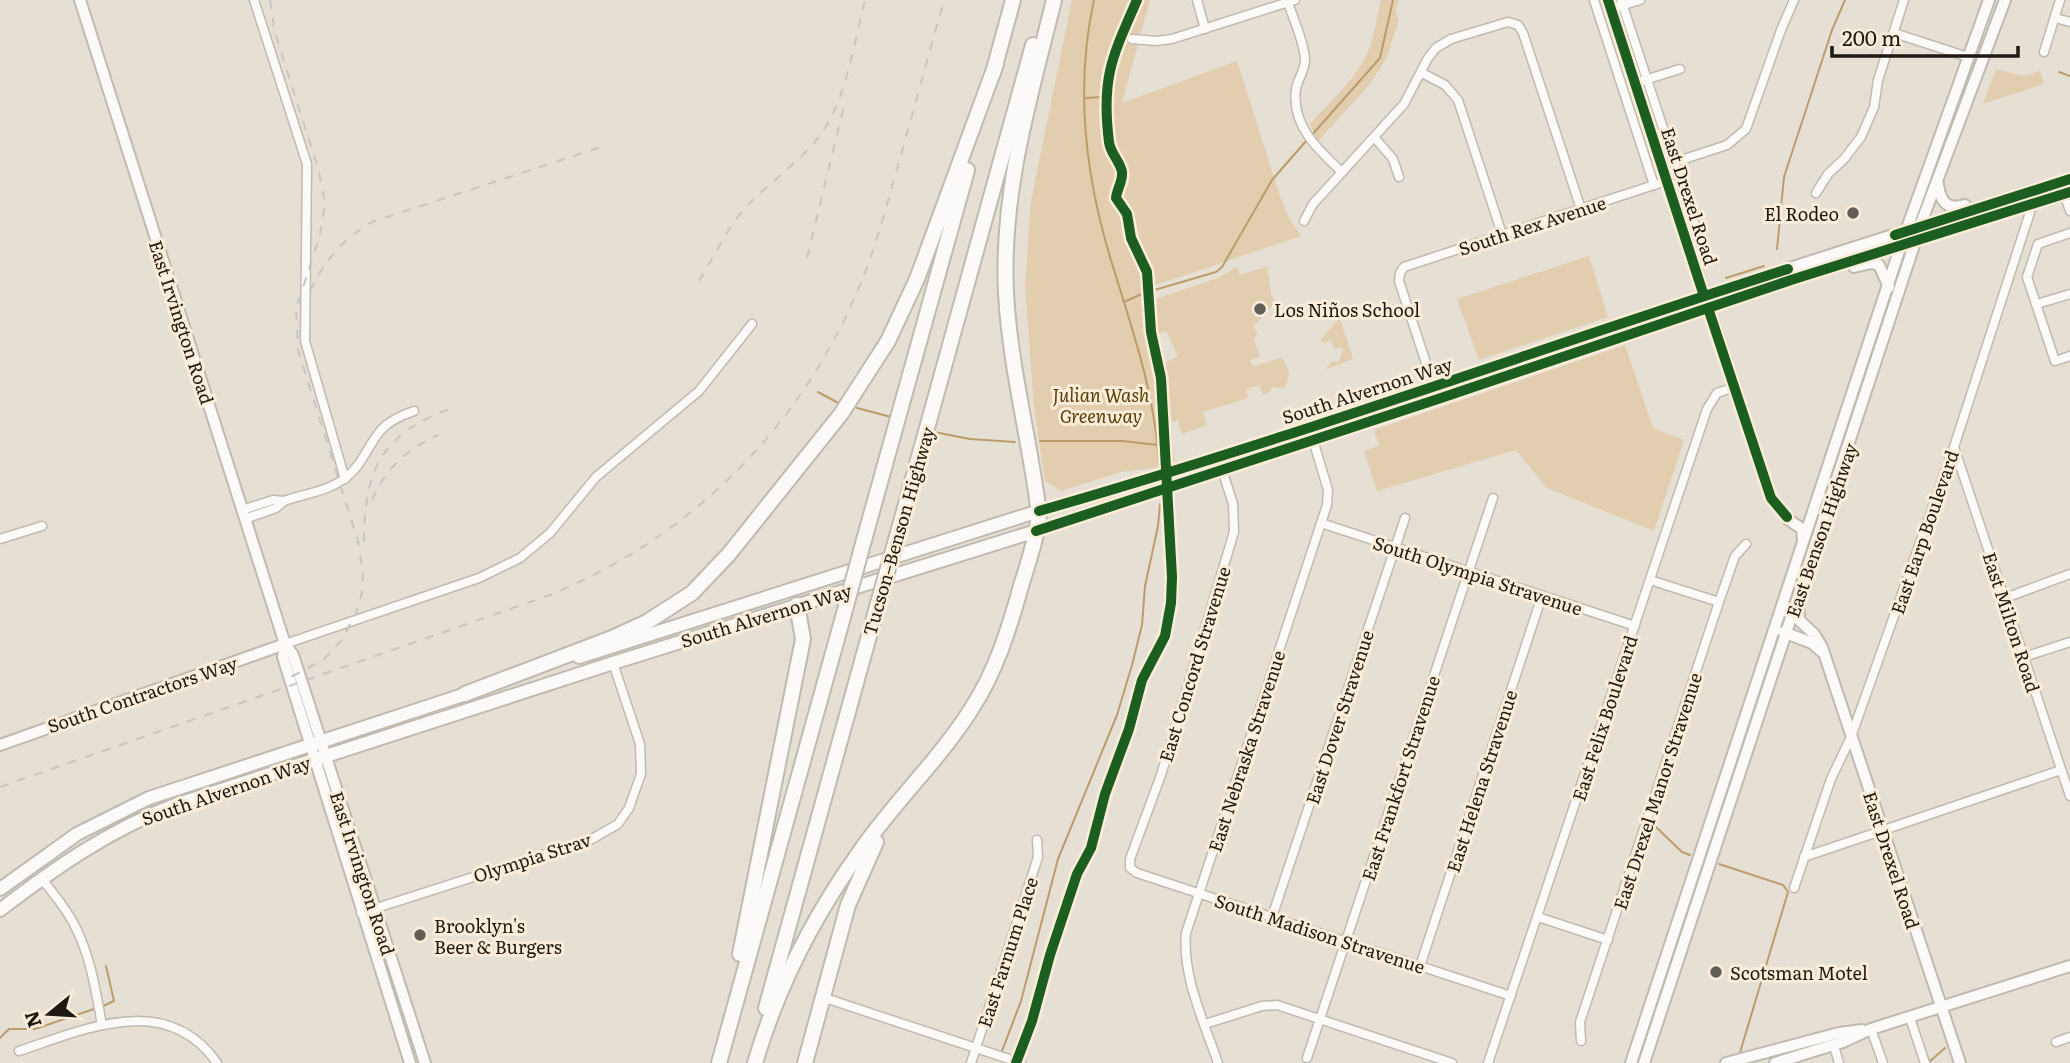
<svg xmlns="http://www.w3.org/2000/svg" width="2070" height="1063" font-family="Literata,serif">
<rect width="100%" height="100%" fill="#e6dfd4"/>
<!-- green -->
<g fill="#e2cdaf">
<polygon points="1072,0 1150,0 1122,103 1237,61 1281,199 1289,218 1301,236 1150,287 1154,335 1165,376 1175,465 1121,472 1061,491 1045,481 1034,408 1025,285 1031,201"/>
<path d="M1381,0H1399L1395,11L1399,20L1386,59L1370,84L1318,141L1310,124C1331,101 1357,78 1369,49C1375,34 1377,16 1381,0Z"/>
<polygon points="1996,69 2024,76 2040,71 2044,84 1983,104"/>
<polygon points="1589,256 1608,317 1479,360 1457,299"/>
<path d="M1269,266L1267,271C1272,283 1267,292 1276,302L1253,327L1258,333L1254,339L1260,357L1250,360L1253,367L1282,357L1289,372L1286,386L1283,388L1272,387L1270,392L1263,395L1259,385L1246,389L1248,398L1203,412L1207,425L1182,434L1178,422L1181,420L1172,422L1163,364L1178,356L1166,331L1156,335L1153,300L1218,278L1237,267L1240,275Z"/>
<polygon points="1340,318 1353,359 1326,369 1332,361 1339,362 1343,350 1341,347 1334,349 1331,340 1323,343 1321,339"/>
<polygon points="1625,345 1653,428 1684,440 1654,531 1547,488 1516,450 1377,491 1364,451 1379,446 1374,430"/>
</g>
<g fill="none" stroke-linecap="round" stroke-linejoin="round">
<!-- stream -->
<g stroke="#bb9d6c" stroke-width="2">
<path d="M1094,0C1075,86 1085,174 1110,257C1131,326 1155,392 1159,464"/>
<polyline points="2059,72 2070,76"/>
<polyline points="1086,98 1102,97"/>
<polyline points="1311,136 1380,58 1393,0"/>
<polyline points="1777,249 1784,177 1832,30 1845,0"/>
<polyline points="1726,278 1764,266"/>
<polyline points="1126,301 1144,293 1216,272 1222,267 1272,180 1307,140"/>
<polyline points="818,392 840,404"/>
<polyline points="857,408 891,417"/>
<polyline points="934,432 970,439 1015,442"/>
<polyline points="1040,441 1122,441 1158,445"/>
<polyline points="1655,826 1682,852 1690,855"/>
<polyline points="1719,864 1783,885 1788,892 1739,1056"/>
<polyline points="103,1006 114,1001 106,966"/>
<polyline points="0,1038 9,1029 35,1029 94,1009"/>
<polyline points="1002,1051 1021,1001 1058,859 1117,715 1132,665 1142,625 1145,586 1158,526 1160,504"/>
<polyline points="1928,1063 1945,1048"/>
</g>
<defs>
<g id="street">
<polyline points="254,0 307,164 305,341 345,479"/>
<polyline points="1197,0 1205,29"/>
<path d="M1287,0C1293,18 1303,39 1305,58C1306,69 1298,78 1296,89C1291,125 1318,150 1342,172"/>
<polyline points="1594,0 1654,185"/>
<polyline points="1621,0 1701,244"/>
<polyline points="1611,9 1640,0"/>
<polyline points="2055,18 2070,22"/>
<polyline points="1894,33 1968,57"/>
<polyline points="1132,39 1156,41 1172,39 1295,0"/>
<polyline points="2044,52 2060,0"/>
<polyline points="1422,73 1445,85 1458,100 1502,234"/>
<polyline points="1635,83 1680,69"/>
<polyline points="1374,137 1393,159 1399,177"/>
<polyline points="1672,163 1727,145 1746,129 1781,30 1794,0"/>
<polyline points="2060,182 2070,211"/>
<polyline points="1816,193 1828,174 1844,159 1861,137 1874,107 1878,80 1904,0"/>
<polyline points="1304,221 1313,204 1404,104 1428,58 1436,48 1451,39 1508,22 1518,25 1523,33 1581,209"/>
<polyline points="2070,233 2038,244 2027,277 2055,361 2070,356"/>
<polyline points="2037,304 2070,294"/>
<polyline points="1434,387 1399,281 1400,273 1404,267 1666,181"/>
<polyline points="1954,447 2070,796"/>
<polyline points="1218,457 1233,504 1234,532 1161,775 1130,859 1130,868 1137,873 1511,996"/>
<path d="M284,501C303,494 329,491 345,478C362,466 368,445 381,430C390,420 402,415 414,411"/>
<polyline points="242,510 273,500 284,501 276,508 245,519"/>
<polyline points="1321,523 1635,626"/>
<polyline points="0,539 42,526"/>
<polyline points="1650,580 1719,602"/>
<polyline points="2005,598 2070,574"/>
<polyline points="285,644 479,578 520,558 550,533 596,477 699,391 752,324"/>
<polyline points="2024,657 2070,642"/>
<polyline points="1804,857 2061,770"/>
<path d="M41,878C54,894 67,910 76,928C91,959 96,992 102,1025"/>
<polyline points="1794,888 1831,779 1851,737 1954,447 2033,203"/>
<polyline points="361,913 592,839 618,824 629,808 641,774 640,744 613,663"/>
<polyline points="1272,917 1405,518"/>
<polyline points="1538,917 1608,940"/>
<polyline points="1420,966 1542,596"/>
<polyline points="822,997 1021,1063"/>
<polyline points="1910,1018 1925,1063"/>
<polyline points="1205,1024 1262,1006 1277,1005 1452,1063"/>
<polyline points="1871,1029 1883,1063"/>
<polyline points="1581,1041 1580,1022 1719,602 1735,556 1746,544"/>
<polyline points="2056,1042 2070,1037"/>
<polyline points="1834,1046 1839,1063"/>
<path d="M19,1051C85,1029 167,991 217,1063"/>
<polyline points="1307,1058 1493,498"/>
<polyline points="971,1063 1038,857 1037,840"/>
<path d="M1218,1063C1204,1022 1182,976 1186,933L1327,505L1328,490L1313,440"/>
<polyline points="1488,1063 1707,409 1717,393 1735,387"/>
</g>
<g id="secondary">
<polyline points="80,0 285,644 293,655 425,1063"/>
<polyline points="1608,0 1771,498 1789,520 1802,529 1803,540"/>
<path d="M1938,184C1940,201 1947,211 1965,205"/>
<polyline points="1854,267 1871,263 1879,265 1889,287"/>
<path d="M1039,511C1262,447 1482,371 1702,297C1824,256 1947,218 2070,179"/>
<polyline points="1036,531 1438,399 1791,280 2070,192"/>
<polyline points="1798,603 1799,620 1814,634 1822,647 1960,1063"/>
<polyline points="1783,632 1812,643 1821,651"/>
<polyline points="285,644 283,657 410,1063"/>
<polyline points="0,745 285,644"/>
<polyline points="1631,1063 1901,245 1989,0"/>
<polyline points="1644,1063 1923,218 2005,0"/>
<polyline points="1726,1063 1839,1033 1862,1030"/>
<polyline points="1775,1063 1843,1042 1871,1029 2070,966"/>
</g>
<g id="primary">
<polyline points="579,657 1039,511"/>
<polyline points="0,889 77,834 149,798 472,692"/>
<path d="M0,910C55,868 109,830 175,805L613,663L1036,531"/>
</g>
<g id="highway">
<polyline points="993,73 1013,0"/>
<polyline points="864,540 967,170"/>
<polyline points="896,540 1033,45"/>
<polyline points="465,694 612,638 647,622 692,593 729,554 841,414 888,341 917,279 996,64"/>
<polyline points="740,954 803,639 797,605"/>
<polyline points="766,1008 877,607"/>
<polyline points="719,1063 843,617"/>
<path d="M755,1063C777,988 815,914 861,850C895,801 940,759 972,708C996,671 1009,629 1021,586C1028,563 1037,538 1039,514C1030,440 1010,368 1006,293C1001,192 1030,97 1054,0"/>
<polyline points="805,1063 848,905 876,842"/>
</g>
</defs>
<!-- street casing -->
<use href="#street" stroke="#c0bab1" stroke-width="11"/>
<!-- secondary casing -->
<use href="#secondary" stroke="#c0bab1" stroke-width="14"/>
<!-- primary casing -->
<use href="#primary" stroke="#c0bab1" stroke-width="16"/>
<!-- highway casing -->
<use href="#highway" stroke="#c0bab1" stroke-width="18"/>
<!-- street -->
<use href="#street" stroke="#fbfaf9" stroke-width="8"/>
<!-- secondary -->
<use href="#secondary" stroke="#fbfaf9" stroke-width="10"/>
<!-- primary -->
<use href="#primary" stroke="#fbfaf9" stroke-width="12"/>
<!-- highway -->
<use href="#highway" stroke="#fbfaf9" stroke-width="14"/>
<!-- rail -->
<g stroke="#c8c6c4" stroke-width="2" stroke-dasharray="9 9" stroke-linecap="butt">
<polyline points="270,0 275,33 318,168 325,203 320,235 296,309 298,350 358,541 363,574 362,593 356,613 341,641 323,660 291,677"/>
<polyline points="807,258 845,102"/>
<path d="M699,281C715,255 728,226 749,204C774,178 805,159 825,128C848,91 854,42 865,0"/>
<path d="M310,291C324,261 343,239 372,222L604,146"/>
<path d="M372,500C385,469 407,449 438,435"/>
<path d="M364,542C364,472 380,434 450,409"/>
<path d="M0,787L550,595C692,537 802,426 860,285C877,244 888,201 900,158C915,106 929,53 944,0"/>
</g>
<defs>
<g id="highway-bridge">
<polyline points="877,607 896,540"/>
<polyline points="843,617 864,540"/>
</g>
</defs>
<!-- highway-bridge casing -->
<use href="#highway-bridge" stroke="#c0bab1" stroke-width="18" stroke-linecap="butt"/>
<!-- highway-bridge -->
<use href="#highway-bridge" stroke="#fbfaf9" stroke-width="14"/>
<defs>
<g id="cycleway">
<polyline points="1608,0 1704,296"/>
<polyline points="1895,235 2070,179"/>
<polyline points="1708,308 1771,498 1787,517"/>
<path d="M1039,511C1291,439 1538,349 1788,269"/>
<polyline points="1036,531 1438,399 1791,280 2070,192"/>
<path d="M1016,1063L1032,1021L1050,955L1077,874L1091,848L1105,794L1129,729L1142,680L1165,636L1171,603L1172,577L1161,378L1151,332L1147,272L1131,238L1127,214L1116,198C1117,189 1123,181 1122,172C1120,161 1110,153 1109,142C1101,78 1112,57 1137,0"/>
</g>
</defs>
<!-- cycleway casing -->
<use href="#cycleway" stroke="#fbedd9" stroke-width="15"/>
<!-- cycleway -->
<use href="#cycleway" stroke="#1b5e20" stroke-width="10"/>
</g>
<!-- markers -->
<g fill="#645f56" stroke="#fbedd9" stroke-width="2.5">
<circle cx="1853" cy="213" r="7"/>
<circle cx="1260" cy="309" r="7"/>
<circle cx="420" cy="935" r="7"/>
<circle cx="1716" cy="972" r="7"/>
</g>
<g text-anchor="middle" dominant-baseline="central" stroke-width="6" stroke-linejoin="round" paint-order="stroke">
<!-- street labels -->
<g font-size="18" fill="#1e1a12" stroke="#fbedd9">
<text transform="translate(1690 196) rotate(72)">East Drexel Road</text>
<text transform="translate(1532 225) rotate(-18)">South Rex Avenue</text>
<text transform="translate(182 322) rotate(72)">East Irvington Road</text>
<text transform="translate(1367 390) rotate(-18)">South Alvernon Way</text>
<text transform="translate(1821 530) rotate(-71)">East Benson Highway</text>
<text transform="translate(898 531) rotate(-74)">Tucson–Benson Highway</text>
<text transform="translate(1924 532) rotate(-71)">East Earp Boulevard</text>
<text transform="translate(1478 575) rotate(18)">South Olympia Stravenue</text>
<text transform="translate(766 615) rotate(-17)">South Alvernon Way</text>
<text transform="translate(2012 622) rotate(72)">East Milton Road</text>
<text transform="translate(1194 664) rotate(-73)">East Concord Stravenue</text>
<text transform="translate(142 694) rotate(-19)">South Contractors Way</text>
<text transform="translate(1339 717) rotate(-72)">East Dover Stravenue</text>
<text transform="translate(1604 718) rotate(-72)">East Felix Boulevard</text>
<text transform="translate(1246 751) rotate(-72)">East Nebraska Stravenue</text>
<text transform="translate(1400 778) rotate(-72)">East Frankfort Stravenue</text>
<text transform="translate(1481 781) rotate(-72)">East Helena Stravenue</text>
<text transform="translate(226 790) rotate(-19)">South Alvernon Way</text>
<text transform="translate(1657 791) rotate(-72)">East Drexel Manor Stravenue</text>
<text transform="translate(532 857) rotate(-18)">Olympia Strav</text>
<text transform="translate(1892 860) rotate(72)">East Drexel Road</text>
<text transform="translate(363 873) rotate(72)">East Irvington Road</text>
<text transform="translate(1320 933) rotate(18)">South Madison Stravenue</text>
<text transform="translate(1007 952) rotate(-72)">East Farnum Place</text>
</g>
<!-- poi labels -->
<g font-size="18" fill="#1e1a12" stroke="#fbedd9" text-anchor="start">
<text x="1839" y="213" text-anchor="end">El Rodeo</text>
<text x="1274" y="309">Los Niños School</text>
<text x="434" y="925">Brooklyn's<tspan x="434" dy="21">Beer &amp; Burgers</tspan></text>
<text x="1730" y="972">Scotsman Motel</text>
</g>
<!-- park labels -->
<g font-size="18" font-style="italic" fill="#593d06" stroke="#fbedd9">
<text x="1101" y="394">Julian Wash<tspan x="1101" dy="21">Greenway</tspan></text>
</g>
</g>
<!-- north arrow -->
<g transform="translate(49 1014) rotate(252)" stroke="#fbedd9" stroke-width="5" paint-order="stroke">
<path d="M0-5L12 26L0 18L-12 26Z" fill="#1e1a12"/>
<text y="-10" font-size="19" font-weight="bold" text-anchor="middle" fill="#1e1a12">N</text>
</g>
<!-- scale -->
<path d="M1832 46v10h186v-10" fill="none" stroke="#1e1a12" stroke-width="3.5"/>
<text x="1842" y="46" font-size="21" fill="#1e1a12" stroke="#fbedd9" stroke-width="5" paint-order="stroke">200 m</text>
</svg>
